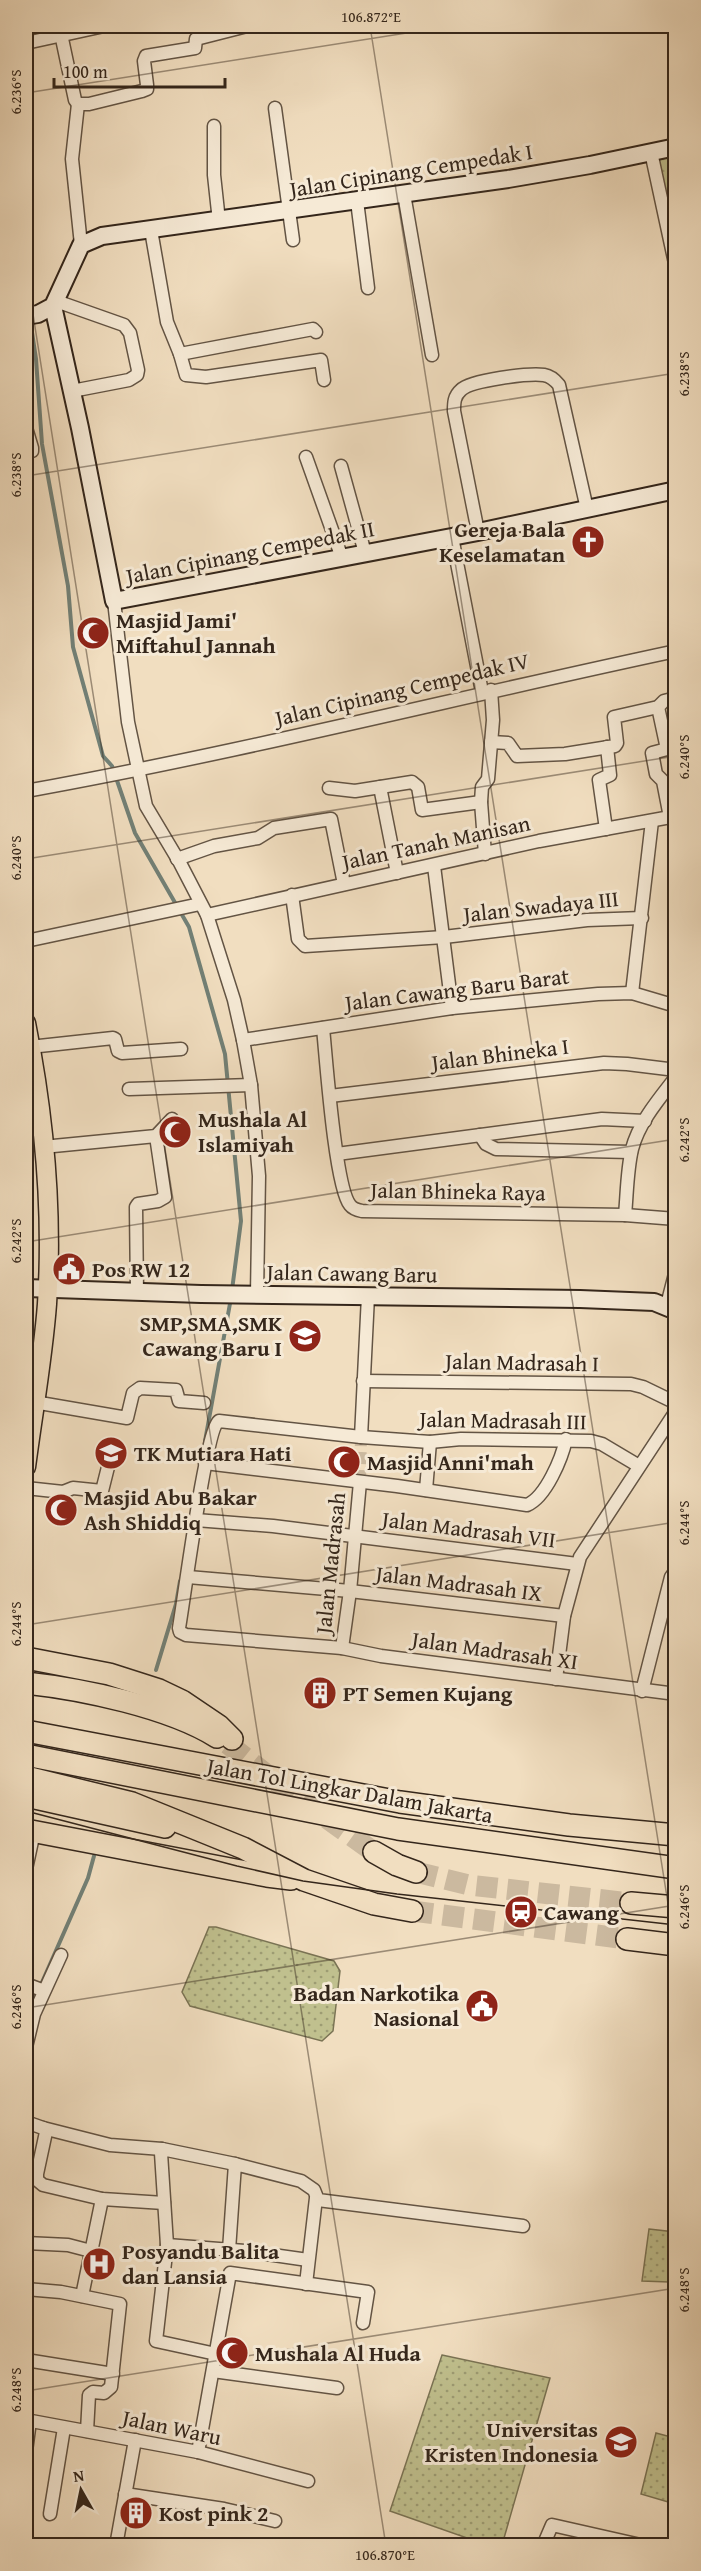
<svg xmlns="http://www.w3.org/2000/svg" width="701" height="2571" font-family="'Gentium Book Plus',serif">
<defs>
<pattern id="park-dots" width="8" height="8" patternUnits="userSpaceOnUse" patternTransform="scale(1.5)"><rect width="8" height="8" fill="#c0c08e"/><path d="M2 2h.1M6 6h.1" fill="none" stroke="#9d9c73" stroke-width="1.8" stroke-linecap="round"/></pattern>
</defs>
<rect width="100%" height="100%" fill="#f1dec0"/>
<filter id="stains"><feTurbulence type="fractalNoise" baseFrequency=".00333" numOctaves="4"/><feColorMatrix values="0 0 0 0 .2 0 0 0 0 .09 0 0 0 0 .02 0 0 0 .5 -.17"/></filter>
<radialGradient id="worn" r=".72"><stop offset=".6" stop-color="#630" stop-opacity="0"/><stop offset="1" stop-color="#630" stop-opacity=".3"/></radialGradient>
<!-- park -->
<g fill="url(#park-dots)" stroke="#7a7354" stroke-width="1.5">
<polygon points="675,149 675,258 654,154"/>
<polygon points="209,1927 216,1927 334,1961 340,1971 333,2031 322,2041 190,2006 182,1992"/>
<polygon points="649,2229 675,2232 669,2282 642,2281"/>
<polygon points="442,2355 550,2378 502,2545 487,2545 390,2511"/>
<polygon points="656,2433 675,2438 675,2504 641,2494"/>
</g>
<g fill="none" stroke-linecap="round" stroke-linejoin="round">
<!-- stream -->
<g stroke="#728076" stroke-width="4">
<polyline points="26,292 29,312"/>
<polyline points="30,319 36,359 42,444 68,586 73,647 103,756 112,766 135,833 189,927 225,1054 241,1221 232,1290"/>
<polyline points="205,1441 231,1298"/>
<polyline points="156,1670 176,1604 180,1581"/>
<polyline points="32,2005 88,1878 94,1856"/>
</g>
<!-- street-tunnel -->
<polyline stroke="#cbb99f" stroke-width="12" stroke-dasharray="12 6" stroke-linecap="butt" points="360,1482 361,1437"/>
<!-- highway-tunnel -->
<g stroke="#cbb99f" stroke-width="21" stroke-dasharray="21 10" stroke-linecap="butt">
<polyline points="228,1744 275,1781 374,1852"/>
<polyline points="416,1872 469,1885 631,1903"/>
<polyline points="412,1911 627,1939"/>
</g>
<defs>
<g id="street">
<polyline points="61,34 75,100 78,104"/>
<polyline points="26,43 104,26"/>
<polyline points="78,104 89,104 142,91 147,89 147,85 144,61 146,56 195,48 196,39 247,26"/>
<polyline points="78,104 72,159 81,245"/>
<polyline points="275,108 293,240"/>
<polyline points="214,126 214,175 219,221"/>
<polyline points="651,152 676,268"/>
<polyline points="404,194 432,355"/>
<polyline points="357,201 368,288"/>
<polyline points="151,230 167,322 180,354 186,375 206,377 321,360 324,380"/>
<polyline points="56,301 124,325 130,333 138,370 137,375 129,380 72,391"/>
<polyline points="180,354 313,329 316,332"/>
<polyline points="26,428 32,448 32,451 26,453"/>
<polyline points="306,457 342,558"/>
<polyline points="341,466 365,553"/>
<path d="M478,532L454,411C454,403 454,396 461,390C471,380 529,373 544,375C550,376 555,380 559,385L587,509"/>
<polyline points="452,537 482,692"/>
<polyline points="114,601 128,722 146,806 180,863 207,915 234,1000 243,1040 251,1085 259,1176 257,1294"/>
<polyline points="658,707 667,749 652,753 656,774 663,781 670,817"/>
<polyline points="491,742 508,743 517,756 565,754 615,746 617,743 614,717 658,707 664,701 676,698"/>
<polyline points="380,787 397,873"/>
<polyline points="329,788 355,791 412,782 418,787 422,810 481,802"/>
<path d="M26,791C243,752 459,697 676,651"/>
<polyline points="606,829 599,780 610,775 607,747"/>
<polyline points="485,854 481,802 482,787 488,779 493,720 491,690"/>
<polyline points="177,859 214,846 258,838 274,828 331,819 344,884"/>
<polyline points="434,866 452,1008"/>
<polyline points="292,895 298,939 305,946 444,937 587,920 642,918"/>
<polyline points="207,915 539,841 676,816"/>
<polyline points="26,941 200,904"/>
<polyline points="632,993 652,821"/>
<path d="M323,1028C326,1057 335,1187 350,1205C353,1209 357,1210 362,1211L625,1215L676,1219"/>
<polyline points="243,1040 452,1008 598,994 632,993 676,1006"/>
<polyline points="30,1047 113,1038 115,1039 118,1051 122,1053 181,1049"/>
<polyline points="129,1089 251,1085"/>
<polyline points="330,1096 604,1063 627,1064 676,1070"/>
<polyline points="480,1135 486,1144 496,1149 631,1152"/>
<polyline points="43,1147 156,1136 172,1119"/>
<polyline points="337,1154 602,1119 645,1121"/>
<path d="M625,1215C627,1194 627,1170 632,1149C639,1122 659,1099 676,1077"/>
<polyline points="137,1293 136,1207 138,1204 158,1201 165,1197 156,1136"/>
<polyline points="667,1305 676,1270"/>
<polyline points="363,1381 631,1384 643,1387 676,1403"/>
<polyline points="34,1402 127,1418 133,1393 140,1388 176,1390 179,1401 204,1403"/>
<polyline points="361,1437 368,1296"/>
<path d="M205,1463L397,1486L527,1505C546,1497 562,1458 566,1439"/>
<path d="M639,1466L602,1444L591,1441L461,1439L430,1442L361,1437L219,1421C206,1429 184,1600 179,1628L180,1632L186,1635L342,1648L381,1656L676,1694"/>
<polyline points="26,1488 63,1492 73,1488 102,1491 109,1463"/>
<polyline points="426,1490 430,1442"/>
<polyline points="196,1520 273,1526 577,1564"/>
<polyline points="188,1577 350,1591 564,1616"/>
<polyline points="342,1648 350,1591 360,1482"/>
<polyline points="556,1679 564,1616 580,1557 676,1411"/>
<polyline points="642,1691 671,1577 676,1570"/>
<polyline points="26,1869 34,1832"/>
<polyline points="26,1984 42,1990"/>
<polyline points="26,2047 34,2014 61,1955"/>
<polyline points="26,2122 43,2128 46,2132 37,2174 37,2180 43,2185 102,2199 164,2203"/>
<polyline points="43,2128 110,2145 162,2149"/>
<polyline points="26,2243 68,2245 91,2251"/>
<polyline points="167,2245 245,2251 308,2260"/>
<polyline points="229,2250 235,2164 301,2181 314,2190 318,2200 523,2226"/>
<polyline points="306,2284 316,2198"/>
<polyline points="26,2289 61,2292 120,2304 111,2387 104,2393 93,2392 89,2395 87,2431"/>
<polyline points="82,2296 102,2199"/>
<polyline points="216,2354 156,2341 167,2245 161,2153 162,2149 235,2164"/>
<polyline points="26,2360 113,2374"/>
<polyline points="213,2371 337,2388"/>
<polyline points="26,2420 198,2452 308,2481"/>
<polyline points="26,2451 30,2421"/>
<polyline points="198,2452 230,2273 368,2292 363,2323"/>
<polyline points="125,2494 224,2509 275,2521"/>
<polyline points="50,2514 64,2428"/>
<polyline points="116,2546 135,2440"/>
<polyline points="543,2546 552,2525 645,2546"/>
</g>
<g id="secondary">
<polyline points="53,306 80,428 114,601 478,532 676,490"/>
<polyline points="26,316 38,314 53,306 81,245 102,236 508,179 590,165 676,147"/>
<polyline points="26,1288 201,1294 580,1299 654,1302 676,1311"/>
</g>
<path id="primary" d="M26,1023C44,1114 53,1211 47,1304C43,1358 33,1413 26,1467"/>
<g id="highway">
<polyline points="26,1658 109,1674 159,1690 182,1701 219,1726 232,1739"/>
<path d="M26,1683C82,1689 169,1707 217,1737"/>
<polyline points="26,1731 400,1802 569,1825 676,1835"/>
<polyline points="26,1755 398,1829 676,1868"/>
<polyline points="26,1777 132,1803 243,1848 304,1880 374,1904 412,1911"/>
<polyline points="26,1796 165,1827"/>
<polyline points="26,1830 267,1876 291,1879"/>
<polyline points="374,1852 397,1865 416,1872"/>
<polyline points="631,1903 676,1907"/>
<polyline points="627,1939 676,1945"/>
</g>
</defs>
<!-- street casing -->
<use href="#street" stroke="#635444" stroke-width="15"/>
<!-- secondary casing -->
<use href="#secondary" stroke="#34261b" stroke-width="20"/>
<!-- primary casing -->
<use href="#primary" stroke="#34261b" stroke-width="21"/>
<!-- highway casing -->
<use href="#highway" stroke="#34261b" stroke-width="24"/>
<!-- street -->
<use href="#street" stroke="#f6ead6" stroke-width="12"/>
<!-- secondary -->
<use href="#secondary" stroke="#f6ead6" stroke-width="16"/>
<!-- primary -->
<use href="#primary" stroke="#f1dec0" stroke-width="18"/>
<!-- highway -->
<use href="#highway" stroke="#f1dec0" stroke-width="21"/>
<!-- tram -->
<polyline stroke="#34261b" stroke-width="1.5" points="26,1811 237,1866 303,1881 397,1894 676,1925"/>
</g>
<!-- ticks -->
<path fill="none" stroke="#34261b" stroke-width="1.5" stroke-opacity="0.45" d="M370,26L676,1954M26,93L451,26M26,270L386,2546M26,476L676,373M26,859L676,756M26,1242L676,1139M26,1625L676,1522M26,2008L676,1905M26,2391L676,2288"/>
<!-- icons -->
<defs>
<symbol id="church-disc" viewBox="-11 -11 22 22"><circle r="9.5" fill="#8f2418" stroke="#f6ead6"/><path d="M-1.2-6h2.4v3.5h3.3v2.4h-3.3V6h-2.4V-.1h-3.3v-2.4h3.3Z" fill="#fff"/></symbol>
<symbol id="mosque-disc" viewBox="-11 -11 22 22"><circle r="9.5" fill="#8f2418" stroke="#f6ead6"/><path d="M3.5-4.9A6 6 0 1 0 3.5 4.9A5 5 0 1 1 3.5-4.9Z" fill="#fff"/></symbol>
<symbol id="civic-disc" viewBox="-11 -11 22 22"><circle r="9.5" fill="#8f2418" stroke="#f6ead6"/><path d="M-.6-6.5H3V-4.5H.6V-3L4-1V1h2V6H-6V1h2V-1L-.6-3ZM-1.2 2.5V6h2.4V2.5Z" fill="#fff"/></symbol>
<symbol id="school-disc" viewBox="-11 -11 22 22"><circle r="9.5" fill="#8f2418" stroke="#f6ead6"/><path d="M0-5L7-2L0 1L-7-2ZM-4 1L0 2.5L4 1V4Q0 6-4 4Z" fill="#fff"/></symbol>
<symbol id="building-disc" viewBox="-11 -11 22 22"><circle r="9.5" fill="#8f2418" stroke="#f6ead6"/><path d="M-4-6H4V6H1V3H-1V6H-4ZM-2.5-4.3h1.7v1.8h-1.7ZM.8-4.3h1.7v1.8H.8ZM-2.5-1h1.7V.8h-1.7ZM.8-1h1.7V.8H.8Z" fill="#fff"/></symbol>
<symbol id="station-disc" viewBox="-11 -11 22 22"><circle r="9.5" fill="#8f2418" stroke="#f6ead6"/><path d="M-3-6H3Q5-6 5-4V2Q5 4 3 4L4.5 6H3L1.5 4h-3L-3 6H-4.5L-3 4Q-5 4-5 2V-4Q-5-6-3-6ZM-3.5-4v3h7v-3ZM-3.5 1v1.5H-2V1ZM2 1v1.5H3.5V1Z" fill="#fff"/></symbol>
<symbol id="hospital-disc" viewBox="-11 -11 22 22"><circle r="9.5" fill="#8f2418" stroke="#f6ead6"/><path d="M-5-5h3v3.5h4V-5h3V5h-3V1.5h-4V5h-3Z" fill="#fff"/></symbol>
<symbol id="university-disc" viewBox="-11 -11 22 22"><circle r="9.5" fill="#8f2418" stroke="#f6ead6"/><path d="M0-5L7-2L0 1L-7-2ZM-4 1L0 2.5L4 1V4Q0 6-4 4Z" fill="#fff"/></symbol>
</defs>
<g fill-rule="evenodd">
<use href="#church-disc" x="569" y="523" width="38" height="38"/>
<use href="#mosque-disc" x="74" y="614" width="38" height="38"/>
<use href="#mosque-disc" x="156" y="1113" width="38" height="38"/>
<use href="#civic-disc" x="50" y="1250" width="38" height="38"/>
<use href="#school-disc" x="286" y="1317" width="38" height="38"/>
<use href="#school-disc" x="92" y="1434" width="38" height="38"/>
<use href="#mosque-disc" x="325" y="1443" width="38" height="38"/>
<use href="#mosque-disc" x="42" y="1491" width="38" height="38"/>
<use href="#building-disc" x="301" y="1674" width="38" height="38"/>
<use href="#station-disc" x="502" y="1893" width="38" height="38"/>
<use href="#civic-disc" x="463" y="1987" width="38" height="38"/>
<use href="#hospital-disc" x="80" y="2245" width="38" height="38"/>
<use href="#mosque-disc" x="213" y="2334" width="38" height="38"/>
<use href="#university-disc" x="602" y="2423" width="38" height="38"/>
<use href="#building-disc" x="117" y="2494" width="38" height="38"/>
</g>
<g text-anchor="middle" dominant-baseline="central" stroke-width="6" stroke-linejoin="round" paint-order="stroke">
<!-- street labels -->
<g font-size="22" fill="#34261b" stroke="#f6ead6">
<text transform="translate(411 170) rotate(-9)">Jalan Cipinang Cempedak I</text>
<text transform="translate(250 552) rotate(-11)">Jalan Cipinang Cempedak II</text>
<text transform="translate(402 689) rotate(-13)">Jalan Cipinang Cempedak IV</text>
<text transform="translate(436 842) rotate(-12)">Jalan Tanah Manisan</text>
<text transform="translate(541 906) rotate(-6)">Jalan Swadaya III</text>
<text transform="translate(457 989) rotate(-7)">Jalan Cawang Baru Barat</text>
<text transform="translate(500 1054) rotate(-7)">Jalan Bhineka I</text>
<text transform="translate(458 1191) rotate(1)">Jalan Bhineka Raya</text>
<text transform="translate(352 1273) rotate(1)">Jalan Cawang Baru</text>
<text transform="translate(522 1362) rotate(1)">Jalan Madrasah I</text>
<text transform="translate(503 1420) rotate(1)">Jalan Madrasah III</text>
<text transform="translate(469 1529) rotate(7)">Jalan Madrasah VII</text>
<text transform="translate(330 1563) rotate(-84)">Jalan Madrasah</text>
<text transform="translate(459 1583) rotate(7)">Jalan Madrasah IX</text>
<text transform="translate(495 1650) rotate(8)">Jalan Madrasah XI</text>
<text transform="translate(350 1790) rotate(10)">Jalan Tol Lingkar Dalam Jakarta</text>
<text transform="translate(172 2427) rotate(12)">Jalan Waru</text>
</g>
<!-- poi labels -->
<g font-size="22" font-weight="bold" fill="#34261b" stroke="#f6ead6" text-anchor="start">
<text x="565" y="529" text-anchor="end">Gereja Bala<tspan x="565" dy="25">Keselamatan</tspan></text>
<text x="116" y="620">Masjid Jami'<tspan x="116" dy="25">Miftahul Jannah</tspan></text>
<text x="198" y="1119">Mushala Al<tspan x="198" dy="25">Islamiyah</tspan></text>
<text x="92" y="1269">Pos RW 12</text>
<text x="282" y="1323" text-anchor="end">SMP,SMA,SMK<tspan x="282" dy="25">Cawang Baru I</tspan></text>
<text x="134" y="1453">TK Mutiara Hati</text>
<text x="367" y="1462">Masjid Anni'mah</text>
<text x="84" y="1497">Masjid Abu Bakar<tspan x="84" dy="25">Ash Shiddiq</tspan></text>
<text x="343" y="1693">PT Semen Kujang</text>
<text x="544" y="1912">Cawang</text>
<text x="459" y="1993" text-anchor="end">Badan Narkotika<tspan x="459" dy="25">Nasional</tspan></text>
<text x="122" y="2251">Posyandu Balita<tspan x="122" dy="25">dan Lansia</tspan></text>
<text x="255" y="2353">Mushala Al Huda</text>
<text x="598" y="2429" text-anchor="end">Universitas<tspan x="598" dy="25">Kristen Indonesia</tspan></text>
<text x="159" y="2513">Kost pink 2</text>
</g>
</g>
<!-- margin -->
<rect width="701" height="2571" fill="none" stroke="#f1dec0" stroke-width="66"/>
<!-- north arrow -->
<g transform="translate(81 2490) rotate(351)" stroke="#f6ead6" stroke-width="4.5" paint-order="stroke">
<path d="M0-4.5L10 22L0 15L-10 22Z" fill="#34261b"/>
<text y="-9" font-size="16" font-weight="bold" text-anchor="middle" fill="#34261b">N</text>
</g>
<!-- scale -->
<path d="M54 78v9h171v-9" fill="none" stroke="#34261b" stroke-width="3"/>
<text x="63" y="78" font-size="18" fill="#34261b" stroke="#f6ead6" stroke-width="4.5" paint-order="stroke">100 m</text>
<rect x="33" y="33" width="635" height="2505" fill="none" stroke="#34261b" stroke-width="2"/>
<g font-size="15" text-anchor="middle" fill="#34261b">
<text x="371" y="22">106.872°E</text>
<text transform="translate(16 92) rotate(-90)" y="5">6.236°S</text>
<text transform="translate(684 374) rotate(-90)" y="5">6.238°S</text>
<text transform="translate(16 475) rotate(-90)" y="5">6.238°S</text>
<text transform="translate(684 757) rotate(-90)" y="5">6.240°S</text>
<text transform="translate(16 858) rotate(-90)" y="5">6.240°S</text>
<text transform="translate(684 1140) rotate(-90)" y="5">6.242°S</text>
<text transform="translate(16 1241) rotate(-90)" y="5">6.242°S</text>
<text transform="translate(684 1523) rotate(-90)" y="5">6.244°S</text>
<text transform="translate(16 1624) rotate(-90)" y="5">6.244°S</text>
<text transform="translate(684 1907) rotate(-90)" y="5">6.246°S</text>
<text transform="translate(16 2007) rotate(-90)" y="5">6.246°S</text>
<text transform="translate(684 2290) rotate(-90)" y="5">6.248°S</text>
<text transform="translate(16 2390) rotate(-90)" y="5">6.248°S</text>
<text x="385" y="2560">106.870°E</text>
</g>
<rect width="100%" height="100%" filter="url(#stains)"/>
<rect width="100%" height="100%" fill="url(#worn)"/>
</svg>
